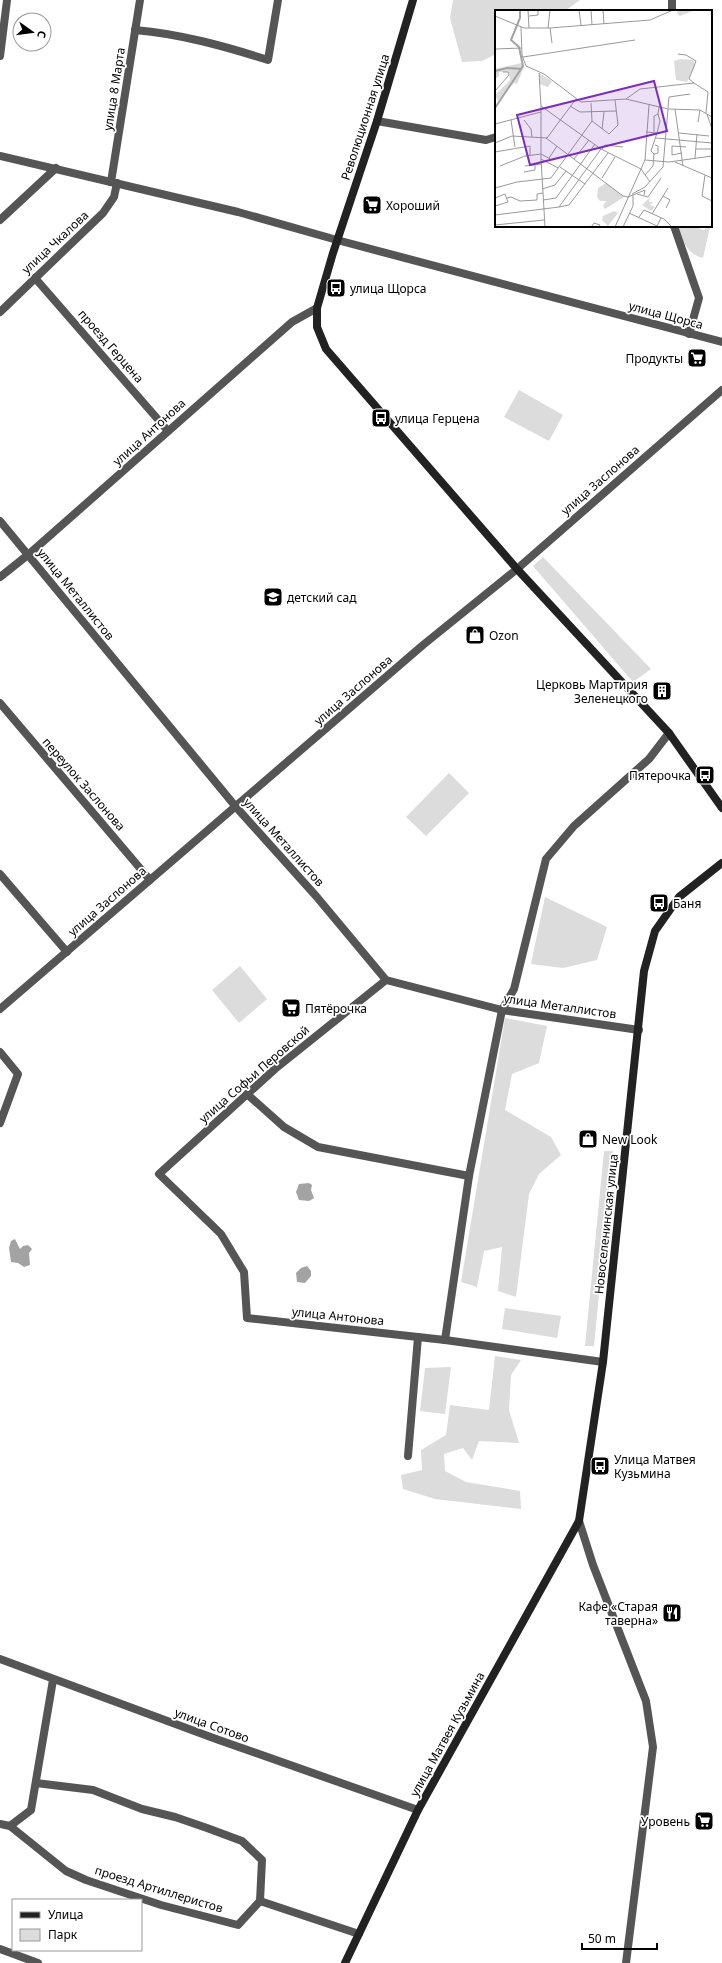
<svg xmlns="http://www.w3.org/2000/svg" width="722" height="1963" font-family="'Noto Sans',sans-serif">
<rect width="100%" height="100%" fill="#fff"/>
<!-- green -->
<g fill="#dcdcdc">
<polygon points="453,0 580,0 565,11 496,11 496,54 482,61 462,62 450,18"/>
<path d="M678,226H694L703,230L710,227L703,258C687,254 682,241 678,226Z"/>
<polygon points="519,390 563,415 549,441 504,417"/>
<polygon points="543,557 651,669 633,682 533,566"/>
<polygon points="449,773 469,793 426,836 406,817"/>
<polygon points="545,897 607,927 597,960 563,968 531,964"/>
<polygon points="240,966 267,999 239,1023 212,990"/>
<polygon points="505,1018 547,1026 539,1063 512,1074 505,1110 551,1137 561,1155 539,1174 529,1194 516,1297 498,1291 502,1247 484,1251 477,1287 461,1282"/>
<polygon points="604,1151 613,1151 594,1346 585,1346"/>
<polygon points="505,1308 561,1316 557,1338 502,1329"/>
<polygon points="495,1356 521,1360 511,1375 509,1410 519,1443 479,1441 472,1460 463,1448 444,1454 445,1471 466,1482 520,1491 521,1509 435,1499 403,1489 401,1475 422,1470 421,1450 446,1435 450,1405 489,1410"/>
<polygon points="451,1367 445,1414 420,1411 425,1368"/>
</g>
<!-- water -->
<g fill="#a3a3a3">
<polygon points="309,1183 312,1185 311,1190 314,1198 309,1201 299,1200 296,1192 299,1184"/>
<polygon points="15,1239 20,1249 23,1246 28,1245 32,1249 29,1253 30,1265 24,1267 18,1263 11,1262 9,1248 11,1241"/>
<polygon points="307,1266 311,1271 311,1276 305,1283 297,1282 296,1273 301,1268"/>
</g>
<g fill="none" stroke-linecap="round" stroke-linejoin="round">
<!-- minor -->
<g stroke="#555" stroke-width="8">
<polyline points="672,0 672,11"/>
<path d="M135,30C181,34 224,46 268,60L278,0"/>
<polyline points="0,56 7,0"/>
<polyline points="377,121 486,140 496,137"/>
<polyline points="111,182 140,0"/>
<polyline points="0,220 56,168"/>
<polyline points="674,226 699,298 689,334"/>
<polyline points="337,240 722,342"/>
<polyline points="35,278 168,431"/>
<polyline points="0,312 103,213 114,197 117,183"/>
<polyline points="0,521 236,807 316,896 386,980 502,1010 639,1030"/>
<polyline points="0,577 29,554 292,322 317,308"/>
<polyline points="0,703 150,880"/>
<polyline points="0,874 67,952"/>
<polyline points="386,980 275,1069 159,1174 221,1234 244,1272 247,1318 445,1340 603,1362"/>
<polyline points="0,1009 423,645 517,569 722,390"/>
<polyline points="0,1052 18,1074 0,1123"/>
<polyline points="247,1094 284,1127 318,1147 469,1176"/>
<polyline points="445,1340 469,1176 502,1010 514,989 546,859 574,826 649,759 669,733"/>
<polyline points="408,1456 418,1337"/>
<polyline points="0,1659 216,1739 418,1810"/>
<polyline points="53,1680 31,1810 10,1826 66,1871 86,1880 161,1905 238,1925 260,1901"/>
<polyline points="36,1783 93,1790 142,1809 175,1817 207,1828 242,1841 262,1860 260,1901 359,1934"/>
<polyline points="0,1824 10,1826"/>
<polyline points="0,1949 38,1963"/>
</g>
<!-- tertiary -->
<g stroke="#555" stroke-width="8">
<polyline points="0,156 238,212 337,240"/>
<polyline points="579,1521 593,1565 646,1701 653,1747 626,1963"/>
</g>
<!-- secondary -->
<g stroke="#222" stroke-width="8">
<polyline points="413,0 377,121 333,253 317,308 317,327 326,349 517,569 669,733 722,808"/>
<polyline points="345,1963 418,1810 579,1521 603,1362 644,971 655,931 679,897 722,863"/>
</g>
</g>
<!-- icons -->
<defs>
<symbol id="supermarket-square" viewBox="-11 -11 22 22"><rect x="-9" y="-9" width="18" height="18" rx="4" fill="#000" stroke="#fff"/><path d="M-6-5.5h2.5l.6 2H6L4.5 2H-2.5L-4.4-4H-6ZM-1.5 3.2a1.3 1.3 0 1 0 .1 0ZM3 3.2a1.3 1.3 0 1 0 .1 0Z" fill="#fff"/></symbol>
<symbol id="bus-square" viewBox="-11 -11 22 22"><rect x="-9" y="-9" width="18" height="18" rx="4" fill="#000" stroke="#fff"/><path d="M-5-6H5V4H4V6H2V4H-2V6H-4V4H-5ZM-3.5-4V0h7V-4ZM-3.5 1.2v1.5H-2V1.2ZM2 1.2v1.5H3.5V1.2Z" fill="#fff"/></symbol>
<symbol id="school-square" viewBox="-11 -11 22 22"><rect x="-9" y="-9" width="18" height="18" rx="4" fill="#000" stroke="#fff"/><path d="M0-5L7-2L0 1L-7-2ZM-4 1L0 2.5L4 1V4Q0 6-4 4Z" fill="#fff"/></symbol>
<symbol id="shop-square" viewBox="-11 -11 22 22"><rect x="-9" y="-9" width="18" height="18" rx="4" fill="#000" stroke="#fff"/><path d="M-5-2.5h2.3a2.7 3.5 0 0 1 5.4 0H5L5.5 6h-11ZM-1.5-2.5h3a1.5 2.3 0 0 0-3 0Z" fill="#fff"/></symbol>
<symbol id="building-square" viewBox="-11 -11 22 22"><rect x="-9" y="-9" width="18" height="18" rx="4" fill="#000" stroke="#fff"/><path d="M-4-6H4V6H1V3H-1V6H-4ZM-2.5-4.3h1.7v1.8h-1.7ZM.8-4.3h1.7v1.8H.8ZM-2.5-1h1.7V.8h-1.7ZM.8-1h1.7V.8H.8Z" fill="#fff"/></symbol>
<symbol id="restaurant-square" viewBox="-11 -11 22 22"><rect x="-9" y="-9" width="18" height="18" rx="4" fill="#000" stroke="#fff"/><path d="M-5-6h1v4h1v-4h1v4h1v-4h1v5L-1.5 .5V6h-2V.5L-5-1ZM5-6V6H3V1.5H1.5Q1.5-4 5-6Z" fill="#fff"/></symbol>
</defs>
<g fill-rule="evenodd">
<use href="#supermarket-square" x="361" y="194" width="22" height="22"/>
<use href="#bus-square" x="325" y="277" width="22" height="22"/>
<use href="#supermarket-square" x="686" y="347" width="22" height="22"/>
<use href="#bus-square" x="370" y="407" width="22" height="22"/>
<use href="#school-square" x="262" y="586" width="22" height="22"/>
<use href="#shop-square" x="464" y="624" width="22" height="22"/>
<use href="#building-square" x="651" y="680" width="22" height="22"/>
<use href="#bus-square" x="694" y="764" width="22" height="22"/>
<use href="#bus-square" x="648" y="892" width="22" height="22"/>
<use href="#supermarket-square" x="280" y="997" width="22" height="22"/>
<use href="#shop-square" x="577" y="1128" width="22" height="22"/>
<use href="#bus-square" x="589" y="1455" width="22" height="22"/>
<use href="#restaurant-square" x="661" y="1602" width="22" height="22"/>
<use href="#supermarket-square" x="693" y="1810" width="22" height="22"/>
</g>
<g text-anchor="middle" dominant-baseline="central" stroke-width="3.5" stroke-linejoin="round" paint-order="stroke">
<!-- street labels -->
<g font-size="12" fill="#000" stroke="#fff">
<text transform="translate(114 89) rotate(-81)">улица 8 Марта</text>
<text transform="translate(365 117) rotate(-72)">Революционная улица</text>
<text transform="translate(55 242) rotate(-43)">улица Чкалова</text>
<text transform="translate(666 315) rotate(15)">улица Щорса</text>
<text transform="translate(111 346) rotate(49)">проезд Герцена</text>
<text transform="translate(149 432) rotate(-42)">улица Антонова</text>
<text transform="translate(600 480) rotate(-41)">улица Заслонова</text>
<text transform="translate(76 594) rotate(51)">улица Металлистов</text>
<text transform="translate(353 690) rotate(-41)">улица Заслонова</text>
<text transform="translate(84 784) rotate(49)">переулок Заслонова</text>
<text transform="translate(284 842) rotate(48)">улица Металлистов</text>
<text transform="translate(107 901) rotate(-41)">улица Заслонова</text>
<text transform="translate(560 1006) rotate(8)">улица Металлистов</text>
<text transform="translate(254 1074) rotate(-41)">улица Софьи Перовской</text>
<text transform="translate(606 1224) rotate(-84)">Новоселенинская улица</text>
<text transform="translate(338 1316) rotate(6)">улица Антонова</text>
<text transform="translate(212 1725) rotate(20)">улица Сотово</text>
<text transform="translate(447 1734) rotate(-61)">улица Матвея Кузьмина</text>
<text transform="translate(159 1889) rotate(17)">проезд Артиллеристов</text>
</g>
<!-- poi labels -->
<g font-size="12" fill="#000" stroke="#fff" text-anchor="start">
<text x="386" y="205">Хороший</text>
<text x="350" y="288">улица Щорса</text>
<text x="683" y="358" text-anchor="end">Продукты</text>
<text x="395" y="418">улица Герцена</text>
<text x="287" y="597">детский сад</text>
<text x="489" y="635">Ozon</text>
<text x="648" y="684" text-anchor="end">Церковь Мартирия<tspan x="648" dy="14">Зеленецкого</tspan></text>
<text x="691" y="775" text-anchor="end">Пятерочка</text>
<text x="673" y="903">Баня</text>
<text x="305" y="1008">Пятёрочка</text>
<text x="602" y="1139">New Look</text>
<text x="614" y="1459">Улица Матвея<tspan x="614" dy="14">Кузьмина</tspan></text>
<text x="658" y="1606" text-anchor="end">Кафе «Старая<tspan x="658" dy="14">таверна»</tspan></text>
<text x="690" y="1821" text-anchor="end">Уровень</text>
</g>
</g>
<!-- overview -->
<g transform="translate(495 10)">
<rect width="217" height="217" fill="#fff"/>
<path d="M183,0H200L185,6L182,4ZM185,49L198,50L200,55L192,72L181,70L179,51ZM26,53L29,57L22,74L19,73L3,91L0,85L15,70L14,62H4V66L0,69V59ZM44,63L57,71L53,77L44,74ZM111,173L129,187L110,199L108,196L111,191H105L102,187L103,178ZM155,187L154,192H158L155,195L160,197L156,201L147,195ZM119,201L123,203L113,216L107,210L108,206Z" fill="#dcdcdc"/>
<path fill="none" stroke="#a3a3a3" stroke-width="2" d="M0,61L12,58L27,59M0,98L28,56L24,37L16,30L25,8V0"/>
<path fill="none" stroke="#999" stroke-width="1" d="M33,0L34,18M84,0L86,15M96,0L97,15M108,0L109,14M0,6L29,18H55L155,10L178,0M34,6L43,5V0M26,17L27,45L31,56L49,64L86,92L131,89L173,99L205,100L217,107M53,18L55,0M55,18L57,33M0,39L27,38M183,44L191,45L201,51L194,69L199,73M28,47L140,30M44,63L46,96L106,139L146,159L155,172M0,81L14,65L13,62H8M131,89L145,79L199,73L213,82M46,96V149L50,217M75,96L85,102L121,101M173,98L174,87L195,84M180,99L188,156M211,103L213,82M212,104L217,119M16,110L20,137M29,110L36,119L37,127M97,111L114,124L123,115L120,90M203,112L205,100M0,114L46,102M107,119L109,102M151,122L162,123L165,111L163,104M159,122V106L163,104L164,97M184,123L214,126M51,128L128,186L133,187L150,180L149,185M161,128L217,133M0,133L17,126L52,128L81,89M107,139L110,135L128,137M201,139H217M0,142L35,136V145M187,143L177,145V136L191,137M46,144L57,150M159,144L163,143V136L160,135M54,148L62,136M200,148L202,124M46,149L63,158M79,149L94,130M150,150L174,152L217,146M180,152L217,168M5,156L30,146L46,144M30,156L46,154M65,157L90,174M29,162L40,160V154M150,165L158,156L159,144L156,141L162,123M210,165L207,186L217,191M107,168L120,147M0,178L22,172L56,168L97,111L96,93M47,179L60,175L71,161M137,184L150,177L168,157L173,99M142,184L153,187L166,168M168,186L175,190L171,198M0,188L10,184L13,192L0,196M12,188L16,187L25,191L42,190V184L48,183M48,190L61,188L100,134M64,197L74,195L113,143M134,203L162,216L166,208M157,204L173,178M0,205L64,197L106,139M144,207L149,200L169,209L177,217M0,215L49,210M96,217L99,213L105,215L104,217M120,217L150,150L154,95M128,217L138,196V185"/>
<path fill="#7b2cbf" fill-opacity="0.15" stroke="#7b2cbf" stroke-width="2" d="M159,71L172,121L35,155L22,105Z"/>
<rect width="217" height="217" fill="none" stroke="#000" stroke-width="2"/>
</g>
<!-- legend -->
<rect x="12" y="1899" width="130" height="52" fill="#ffffff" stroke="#999999"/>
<rect x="20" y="1912" width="20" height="6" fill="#222222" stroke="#999999"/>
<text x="48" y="1919" font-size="12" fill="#000000">Улица</text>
<rect x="20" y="1929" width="20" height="12" fill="#dcdcdc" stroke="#999999"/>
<text x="48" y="1939" font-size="12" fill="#000000">Парк</text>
<!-- north arrow -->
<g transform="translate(32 32) rotate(104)"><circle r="19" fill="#ffffff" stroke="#999999"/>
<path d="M0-3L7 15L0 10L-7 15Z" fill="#000000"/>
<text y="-6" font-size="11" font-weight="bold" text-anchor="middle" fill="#000000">С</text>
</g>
<!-- scale -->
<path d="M582 1943v6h75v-6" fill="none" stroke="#000000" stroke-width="2"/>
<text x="588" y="1943" font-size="12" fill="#000000" stroke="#ffffff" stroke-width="3" paint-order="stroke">50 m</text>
</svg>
